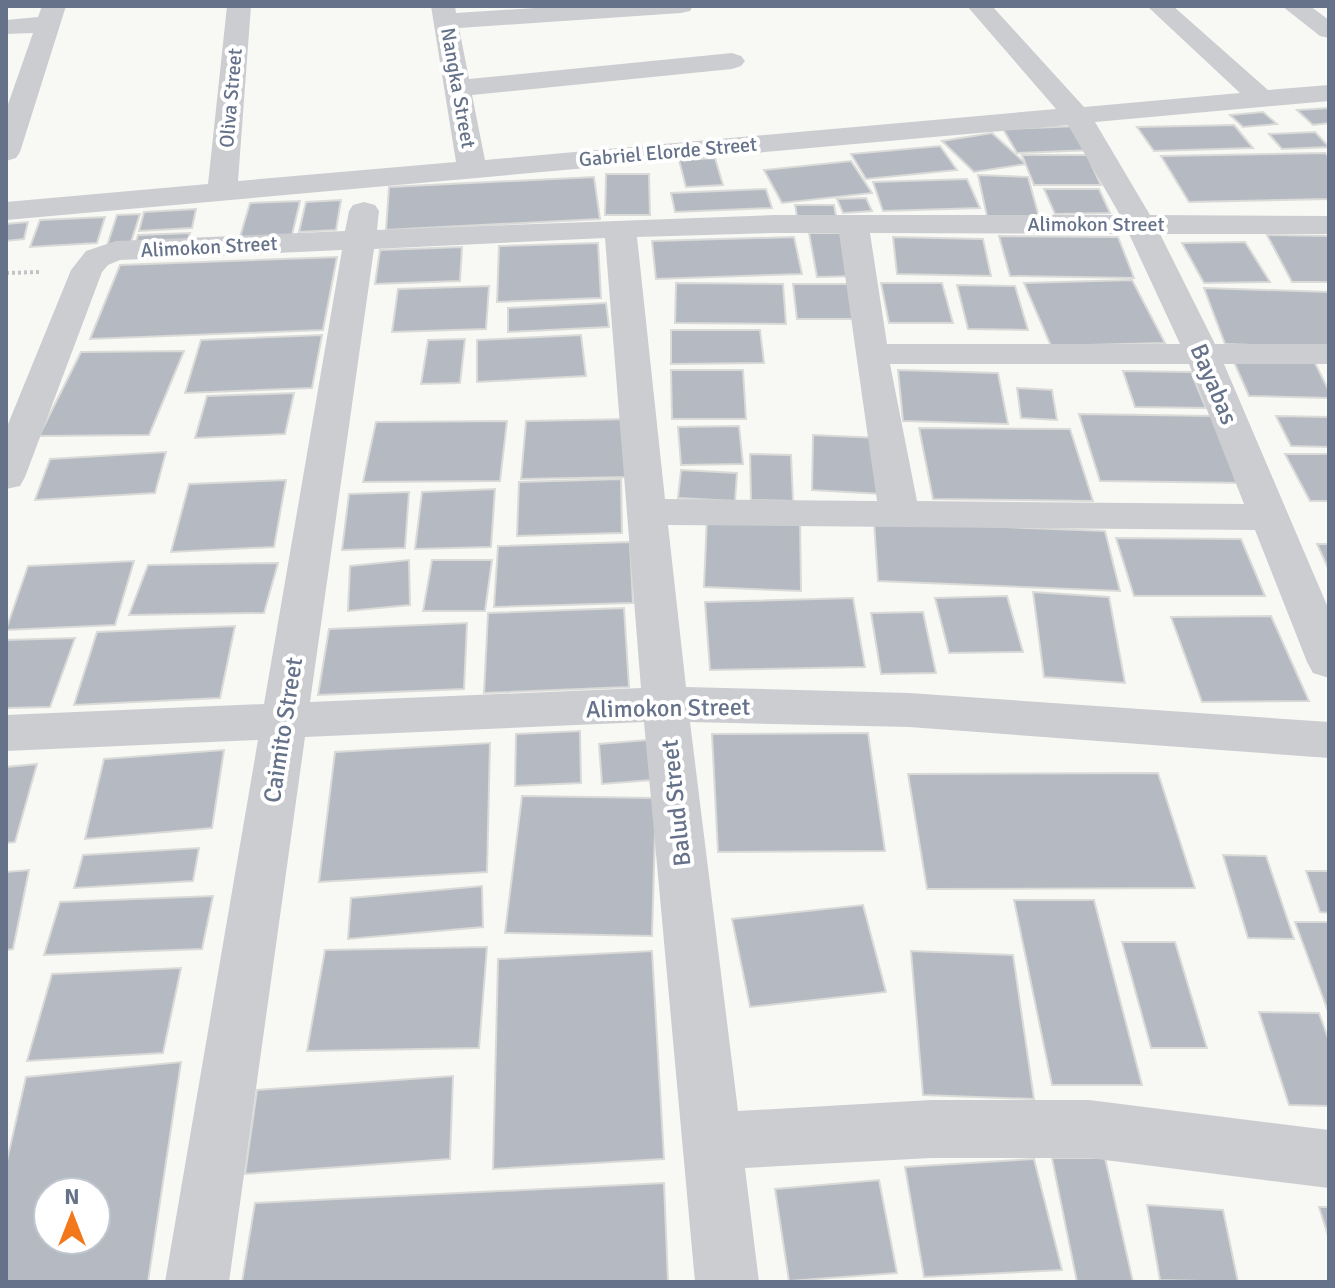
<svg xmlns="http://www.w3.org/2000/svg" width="1335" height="1288" font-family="Signika,sans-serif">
<rect width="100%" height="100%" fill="#f8f9f5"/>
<!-- building -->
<g fill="#b5bac2" stroke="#dadad8" stroke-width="2" fill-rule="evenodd">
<polygon points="1329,108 1329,123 1313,125 1297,110"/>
<polygon points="1263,112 1277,124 1243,127 1230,115"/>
<polygon points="1234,125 1253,148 1154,151 1137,127"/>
<polygon points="1079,126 1094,150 1017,153 1003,129"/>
<polygon points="1315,132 1329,147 1282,149 1269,134"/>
<polygon points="992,133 1026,164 974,172 942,141"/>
<polygon points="940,146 957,170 866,179 851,154"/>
<polygon points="1325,153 1329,157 1329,199 1189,202 1161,156"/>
<polygon points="1022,155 1087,155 1101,185 1034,185"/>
<polygon points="715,158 723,185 686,187 679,160"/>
<polygon points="851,161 872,193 782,203 764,170"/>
<polygon points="606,174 649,174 650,215 605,215"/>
<polygon points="978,175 1028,177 1039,217 987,216"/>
<polygon points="594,177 600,219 386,230 389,187"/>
<polygon points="967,179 980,208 883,211 873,182"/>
<polygon points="766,189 772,208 675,212 671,193"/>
<polygon points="1044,189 1099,189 1110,213 1055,214"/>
<polygon points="866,198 872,211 843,213 837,199"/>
<polygon points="341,200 336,230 299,232 306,202"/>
<polygon points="300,201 292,235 240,237 250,203"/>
<polygon points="795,205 834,205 836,216 797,216"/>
<polygon points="196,209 192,228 139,231 144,212"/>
<polygon points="140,214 130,245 107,246 117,215"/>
<polygon points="105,217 97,243 30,247 40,220"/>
<polygon points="28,222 24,239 6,241 6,224"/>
<polygon points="190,233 187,243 135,245 138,235"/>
<polygon points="809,233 849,233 858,276 817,277"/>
<polygon points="1267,235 1329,236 1329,282 1292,282"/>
<polygon points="999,236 1118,237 1134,278 1010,276"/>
<polygon points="794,237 802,274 656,279 652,241"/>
<polygon points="893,237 983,239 991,276 897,274"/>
<polygon points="1245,242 1270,282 1204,283 1182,243"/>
<polygon points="598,243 601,298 497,302 499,246"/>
<polygon points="462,247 460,281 375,284 380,250"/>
<polygon points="337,257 323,330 90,339 120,265"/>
<polygon points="1132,280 1165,343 1051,346 1024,283"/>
<polygon points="676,283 783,284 786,324 675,323"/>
<polygon points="881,283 942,283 953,323 889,323"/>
<polygon points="793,284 854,284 860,319 797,319"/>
<polygon points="957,285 1015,286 1028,330 968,329"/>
<polygon points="489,286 486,329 392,332 398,289"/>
<polygon points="1204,288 1329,292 1329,348 1225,344"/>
<polygon points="606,303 609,327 508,332 508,308"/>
<polygon points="671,330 760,330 764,363 671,364"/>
<polygon points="322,335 312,388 185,393 201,340"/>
<polygon points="581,335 586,376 477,382 477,340"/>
<polygon points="465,339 460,383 421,384 428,340"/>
<polygon points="184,351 149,435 39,436 81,352"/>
<polygon points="1234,362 1315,363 1329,391 1329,398 1249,396"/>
<polygon points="671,370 743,370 746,419 672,419"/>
<polygon points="898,370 998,373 1008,424 903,421"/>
<polygon points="1123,371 1191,372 1206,408 1135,407"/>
<polygon points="1017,388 1052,390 1057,420 1021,418"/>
<polygon points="294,393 285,434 195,438 207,396"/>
<polygon points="1079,414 1216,416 1245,483 1100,481"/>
<polygon points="1276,416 1329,417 1329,447 1291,446"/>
<polygon points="630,419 630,477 521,479 526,421"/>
<polygon points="507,421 500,481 363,482 376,422"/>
<polygon points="739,426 743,464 681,465 678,427"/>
<polygon points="919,428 1070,429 1093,501 933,499"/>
<polygon points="813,435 880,438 882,494 812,490"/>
<polygon points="166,452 155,493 35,500 50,459"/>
<polygon points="750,454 791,455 793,501 751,500"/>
<polygon points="1285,454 1329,454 1329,501 1310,501"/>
<polygon points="681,470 737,473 735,501 678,498"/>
<polygon points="621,479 622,533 517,536 519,482"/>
<polygon points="286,480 274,547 171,552 189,484"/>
<polygon points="495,489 491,547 415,549 422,492"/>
<polygon points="409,492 405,548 342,550 349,494"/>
<polygon points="707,516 800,519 801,591 704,587"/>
<polygon points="874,522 1105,531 1120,591 878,581"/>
<polygon points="1116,538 1241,539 1265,596 1134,596"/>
<polygon points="630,542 633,603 494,607 498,546"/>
<polygon points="1317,544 1329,544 1329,570"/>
<polygon points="409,560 410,605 348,611 350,566"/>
<polygon points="432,560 492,560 485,611 423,611"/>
<polygon points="134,561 115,625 6,630 28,566"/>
<polygon points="278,563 264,613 129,615 148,565"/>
<polygon points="1033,592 1109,597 1125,683 1044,677"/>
<polygon points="1007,596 1023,652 949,653 935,598"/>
<polygon points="853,598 865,667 710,670 705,602"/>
<polygon points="624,608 629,687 484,693 488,613"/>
<polygon points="923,612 936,673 881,674 871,613"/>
<polygon points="1271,616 1309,701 1202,702 1171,617"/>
<polygon points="467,623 464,689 318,695 329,629"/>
<polygon points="235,626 220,698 74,705 97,632"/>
<polygon points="75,638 50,707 6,708 6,640"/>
<polygon points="580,731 581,783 515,786 516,734"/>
<polygon points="868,733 885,851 718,852 712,734"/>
<polygon points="647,740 652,780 602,784 599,744"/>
<polygon points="490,743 487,872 319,882 335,752"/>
<polygon points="224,750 212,828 85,839 104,759"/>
<polygon points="37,764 15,842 6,843 6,767"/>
<polygon points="1158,773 1195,888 927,889 908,774"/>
<polygon points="522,796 656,798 652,936 505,933"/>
<polygon points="199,848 193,881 74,888 83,855"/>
<polygon points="1223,855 1266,856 1294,939 1248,938"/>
<polygon points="29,870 13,949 6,950 6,872"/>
<polygon points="1306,871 1329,871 1329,913 1320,912"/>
<polygon points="482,886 483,927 348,939 351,898"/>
<polygon points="213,896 202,949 44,955 60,902"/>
<polygon points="1014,900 1094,900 1142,1085 1052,1085"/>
<polygon points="863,905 886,992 750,1007 732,919"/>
<polygon points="1295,922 1329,922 1329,1014"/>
<polygon points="1122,942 1175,942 1207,1048 1151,1048"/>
<polygon points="487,947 479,1048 307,1051 325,950"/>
<polygon points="652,951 664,1159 493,1169 498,959"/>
<polygon points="911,951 1013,955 1034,1099 923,1095"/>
<polygon points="181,968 163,1053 27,1061 52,974"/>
<polygon points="1259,1012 1319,1013 1329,1041 1329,1106 1289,1105"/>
<path d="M181,1062L148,1282H6V1165L26,1077ZM48,1192H96V1240H48Z"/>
<polygon points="453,1076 450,1159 245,1174 257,1090"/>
<polygon points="1052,1158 1105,1158 1133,1282 1077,1282"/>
<polygon points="1034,1159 1062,1270 924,1277 905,1167"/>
<polygon points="879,1180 897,1273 789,1281 775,1189"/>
<polygon points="664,1183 668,1282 242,1282 255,1203"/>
<polygon points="1147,1205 1223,1210 1238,1282 1160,1280"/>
<polygon points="1319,1207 1329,1207 1329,1239"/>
</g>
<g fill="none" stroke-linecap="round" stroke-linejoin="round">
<!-- path -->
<polyline stroke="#c1c3c6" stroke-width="4" stroke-dasharray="3 3" stroke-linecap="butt" points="6,273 39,272"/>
<!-- minor -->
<g fill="#cbcdd1" fill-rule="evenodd">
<polygon points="42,6 66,6 20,152 16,158 6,161 6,110 33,33 6,34 6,20 38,17"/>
<path d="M227,6H251L238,181L456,162L431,6H455L456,13L567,6H693L690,11L681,13L459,28L469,79L732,53L741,56L745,61L741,66L732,69L472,95L485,160L1056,109L967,6H992L1084,107L1240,93L1147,6H1173L1268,90L1329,85V101L1095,122L1150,215L1329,216V234H1160L1215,344H1329V364H1224L1329,610V678L1313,673L1307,662L1255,530L668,525L686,687L909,693L1329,722V758L909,727L690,722L738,1111L931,1100H1089L1329,1130V1188L1089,1158H931L745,1168L759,1282H695L644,722L305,737L229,1282H165L258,740L6,751V715L264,704L342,250L120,260L108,265L102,272L25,477L20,486L6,489V429L71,270L86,251L116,241L345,231L349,211L353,205L364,202L375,205L379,211L377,230L774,215H1120L1068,125L6,220V202L208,184ZM774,233H839L877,501L665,499L637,237ZM870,233L1129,234L1180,344H887ZM605,238L641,688L310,702L374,249ZM890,364H1189L1244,504L917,501Z"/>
<polygon points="1282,6 1310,6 1329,20 1329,38 1320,36"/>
</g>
</g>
<g text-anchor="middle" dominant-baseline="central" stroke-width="8" stroke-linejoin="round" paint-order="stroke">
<!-- far-street labels -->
<g font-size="20" fill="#657289" stroke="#fff">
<text transform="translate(458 88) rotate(80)">Nangka Street</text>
<text transform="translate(231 98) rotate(-85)">Oliva Street</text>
<text transform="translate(668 152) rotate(-5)">Gabriel Elorde Street</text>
<text x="1096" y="224">Alimokon Street</text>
<text transform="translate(209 247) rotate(-3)">Alimokon Street</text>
</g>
<!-- street labels -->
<g font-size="24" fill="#657289" stroke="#fff">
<text transform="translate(1214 384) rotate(67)">Bayabas</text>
<text transform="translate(668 708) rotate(-1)">Alimokon Street</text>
<text transform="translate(283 730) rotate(-81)">Caimito Street</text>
<text transform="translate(676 803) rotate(-96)">Balud Street</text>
</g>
</g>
<!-- border -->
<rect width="1335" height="1288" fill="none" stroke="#657289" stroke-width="16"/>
<!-- north arrow -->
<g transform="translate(72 1216)"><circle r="38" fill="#ffffff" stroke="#c1c7d0" stroke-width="2"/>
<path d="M0-6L14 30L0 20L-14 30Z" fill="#f3771b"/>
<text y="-12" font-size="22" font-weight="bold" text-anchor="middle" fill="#657289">N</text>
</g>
</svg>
